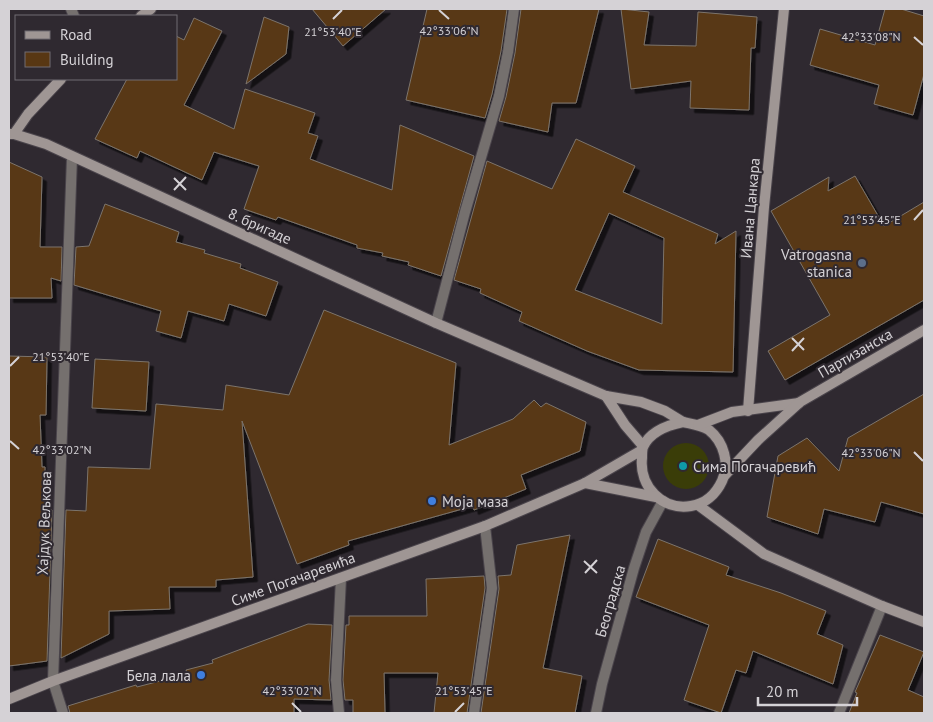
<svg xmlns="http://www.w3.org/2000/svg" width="933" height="722" font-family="'PT Sans',sans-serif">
<defs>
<filter id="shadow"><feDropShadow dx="4.5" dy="4.5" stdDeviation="0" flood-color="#0009"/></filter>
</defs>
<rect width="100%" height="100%" fill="#2f2930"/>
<!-- green -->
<circle fill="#3a3d08" cx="686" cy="466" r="23"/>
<!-- building -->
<g fill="#583713" stroke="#7c746c" fill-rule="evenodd" filter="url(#shadow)">
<polygon points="312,9 386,9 343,46"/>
<polygon points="427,9 507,9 501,51 492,94 485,118 406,100"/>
<polygon points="521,9 599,9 576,103 552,103 548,132 499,121 506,97 515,53"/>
<polygon points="621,9 649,12 644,45 696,46 698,12 757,17 755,48 751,48 749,110 690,108 691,81 631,89"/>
<polygon points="885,9 901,9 924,16 924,74 913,115 874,104 879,85 810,65 820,29 875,45"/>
<polygon points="264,17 289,27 286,54 246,84"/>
<polygon points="194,18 222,31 184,105 234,129 245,89 315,113 308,133 318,136 310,159 392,190 400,125 474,156 441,276 408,265 409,262 382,256 383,253 357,248 357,245 278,217 276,220 244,209 259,166 214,152 202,180 140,151 137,158 95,139 127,79 176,79 176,36 184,40"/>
<path d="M576,139L635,166L623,192L718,234L715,244L736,231L733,372L639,370L587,351L519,321L522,312L480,293L481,289L454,280L487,161L552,189ZM609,213L664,238L662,324L575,290Z"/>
<polygon points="9,162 42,177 40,247 62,247 61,281 51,278 52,298 9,298"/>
<polygon points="855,176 884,226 924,202 924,300 785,380 768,351 830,315 771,211 829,177 828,191"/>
<polygon points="105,204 179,232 176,242 205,250 204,253 241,264 240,268 278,282 266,316 229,304 224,321 188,311 181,338 156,331 161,311 74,285 76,247 89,246"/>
<polygon points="324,310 456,363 449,445 513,419 534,400 541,407 546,403 586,422 580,451 521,475 526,489 474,510 473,506 348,541 349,545 297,564 242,421 253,577 216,580 216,587 169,587 170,609 109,611 109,634 61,658 66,510 86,511 88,467 150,469 156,404 223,410 226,385 289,395"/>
<polygon points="9,356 47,357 46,415 40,415 42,467 45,467 45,509 52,510 47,661 9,666"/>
<polygon points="95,359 149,362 146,411 92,408"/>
<polygon points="924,394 924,514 881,502 875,522 824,509 818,534 767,517 778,456 807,438 839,471 848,438"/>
<polygon points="570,535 543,668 582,676 575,713 481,713 499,589 498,576 511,575 517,545"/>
<polygon points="658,539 729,567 726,575 781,593 826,611 817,634 843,645 833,684 753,651 746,673 736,670 721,713 684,700 709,625 636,597"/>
<polygon points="484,576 485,588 467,713 434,713 438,673 384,673 385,713 353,713 353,700 345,700 343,680 346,625 349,625 349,616 427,616 426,579"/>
<polygon points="308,624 332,625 329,680 331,700 294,699 294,713 70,713 68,706 71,705 136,685 137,687 187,674 186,670 213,663 212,660"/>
<polygon points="880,635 924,652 908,690 924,697 924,713 849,713 857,693 855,692"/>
</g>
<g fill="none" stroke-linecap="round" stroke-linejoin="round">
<defs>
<g id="lane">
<polyline points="71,9 74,16"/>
<polyline points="436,323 465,212 499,96 508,52 514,9"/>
<polyline points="53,681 63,713"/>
<polyline points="339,713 336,680 341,578"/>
<polyline points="474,713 492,588 485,526"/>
<polyline points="596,713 602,684 634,568 646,532 663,501"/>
<polyline points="839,713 882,606"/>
</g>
<polyline id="street" points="53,681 72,157"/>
<g id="secondary">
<polyline points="141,16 151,9"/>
<polyline points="9,134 14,134 46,144 436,323 606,396 641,402 665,411 683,422"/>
<polyline points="14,134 28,114 61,79"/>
<polyline points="606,396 625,425 643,446"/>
<polyline points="748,411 764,207 784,9"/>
<path d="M683,422C692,424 701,425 709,430C724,442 730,464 722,481C716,494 705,504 691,506C662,511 639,486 642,458C642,455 642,450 643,447C650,431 668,425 683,422Z"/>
<polyline points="698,425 732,412 799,403"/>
<polyline points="725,475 758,440 800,402 924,330"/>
<polyline points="585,483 656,497"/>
<polyline points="698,505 764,554 882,606 924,622"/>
<polyline points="9,699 53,681 485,526 585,483 642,450"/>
</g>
</defs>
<!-- lane casing -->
<use href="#lane" stroke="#4a444b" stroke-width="12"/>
<!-- street casing -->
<use href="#street" stroke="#4a444b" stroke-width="12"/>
<!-- secondary casing -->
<use href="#secondary" stroke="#4a444b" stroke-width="12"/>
<!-- lane -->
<use href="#lane" stroke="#75706e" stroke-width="10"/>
<!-- street -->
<use href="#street" stroke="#75706e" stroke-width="10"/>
<!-- secondary -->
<use href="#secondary" stroke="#9f9694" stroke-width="10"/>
</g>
<!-- ticks -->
<path fill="none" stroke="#d5d2d6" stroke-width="2" d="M439,10L449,19M333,19L342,10M914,37L923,45M174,178L186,190M174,190L186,177M914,220L923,210M792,338L804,350M792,351L804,338M10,366L19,357M10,441L19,449M914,452L923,461M584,561L597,573M585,573L597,560M292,703L301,712M455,712L464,703"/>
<!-- markers -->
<circle fill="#5c6f8a" stroke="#2f2930" stroke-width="2" cx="862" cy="263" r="5"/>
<circle fill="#0f9aa8" stroke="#2f2930" stroke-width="2" cx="683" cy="466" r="5"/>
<g fill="#3f7fe0" stroke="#2f2930" stroke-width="2">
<circle cx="432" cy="501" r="5"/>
<circle cx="201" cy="675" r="5"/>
</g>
<g text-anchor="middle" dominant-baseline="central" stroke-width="4" stroke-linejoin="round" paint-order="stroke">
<!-- street labels -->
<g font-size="15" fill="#d5d2d6" stroke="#2f2930">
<text transform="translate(750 208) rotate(-85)">Ивана Цанкара</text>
<text transform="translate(260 226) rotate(24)">8. бригаде</text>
<text transform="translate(855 353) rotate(-30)">Партизанска</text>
<text transform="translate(44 523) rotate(-88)">Хајдук Вељкова</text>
<text transform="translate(293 579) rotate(-20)">Симе Погачаревића</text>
<text transform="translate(610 601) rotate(-74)">Београдска</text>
</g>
<!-- poi labels -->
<g font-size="15" fill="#d5d2d6" stroke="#2f2930" text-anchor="end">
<text x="852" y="254">Vatrogasna<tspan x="852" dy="17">stanica</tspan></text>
<text x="693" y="466" text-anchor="start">Сима Погачаревић</text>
<text x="442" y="501" text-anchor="start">Моја маза</text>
<text x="191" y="675">Бела лала</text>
</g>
</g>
<g font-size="12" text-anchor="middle" fill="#d5d2d6" stroke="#2f2930" stroke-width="4" stroke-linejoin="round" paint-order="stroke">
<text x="449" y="35">42°33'06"N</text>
<text x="333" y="36">21°53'40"E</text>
<text x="871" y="41">42°33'08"N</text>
<text x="872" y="224">21°53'45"E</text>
<text x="61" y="361">21°53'40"E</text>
<text x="62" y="454">42°33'02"N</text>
<text x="871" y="457">42°33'06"N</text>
<text x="464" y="695">21°53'45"E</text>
<text x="292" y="695">42°33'02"N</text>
</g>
<!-- border -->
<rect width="933" height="722" fill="none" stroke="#d5d2d6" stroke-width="20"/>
<!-- legend -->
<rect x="15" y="15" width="162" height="65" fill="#2f2930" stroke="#716d72"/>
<rect x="25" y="31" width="25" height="8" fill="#9f9694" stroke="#716d72"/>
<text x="60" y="40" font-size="15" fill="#d5d2d6">Road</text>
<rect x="25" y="52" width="25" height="15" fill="#583713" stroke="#716d72"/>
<text x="60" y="65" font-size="15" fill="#d5d2d6">Building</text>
<!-- scale -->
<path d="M758 697v8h99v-8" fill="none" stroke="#d5d2d6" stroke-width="2.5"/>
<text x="766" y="697" font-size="15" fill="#d5d2d6" stroke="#2f2930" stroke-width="4" paint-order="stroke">20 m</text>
</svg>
